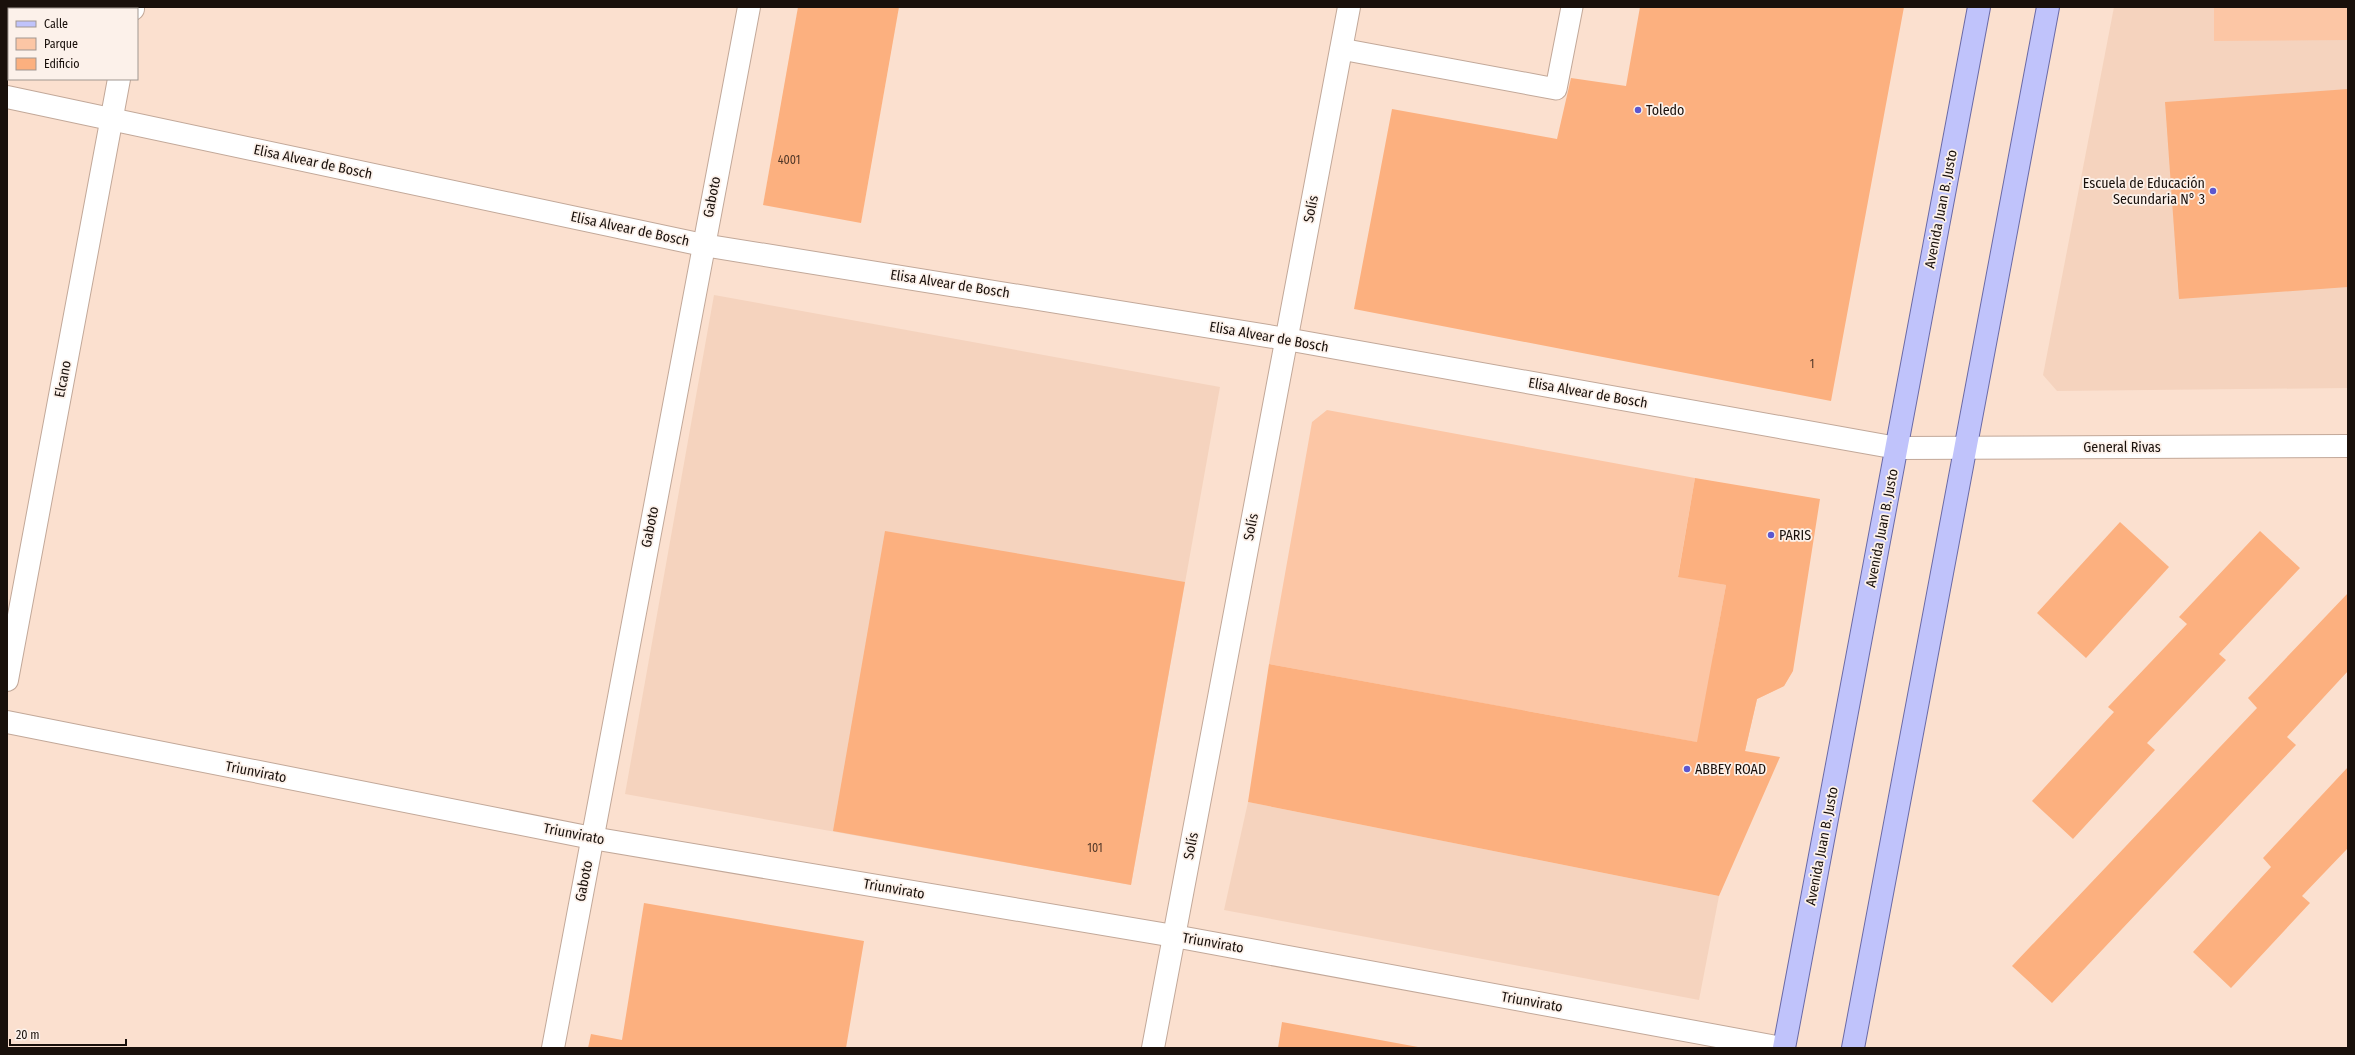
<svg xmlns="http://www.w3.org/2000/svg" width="2355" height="1055" font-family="'Fira Sans Condensed',sans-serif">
<rect width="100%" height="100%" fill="#fbe0cf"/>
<!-- built -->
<g fill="#f5d3be">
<polygon points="2114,7 2348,7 2348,388 2057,391 2043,375"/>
<polygon points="714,295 1220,387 1131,885 625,794"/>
<polygon points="1248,802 1719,896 1699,1000 1224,910"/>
</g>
<!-- green -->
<g fill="#fcc6a5">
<polygon points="2214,7 2348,7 2348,40 2214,41"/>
<polygon points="1327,410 1695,478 1678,576 1726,585 1713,656 1792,672 1784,686 1757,699 1745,751 1269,664 1312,422"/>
</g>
<!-- building -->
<g fill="#fcb07f">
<polygon points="798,7 899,7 861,223 763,205"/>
<polygon points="1640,7 1904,7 1831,401 1354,309 1392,109 1557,139 1571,78 1626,86"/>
<polygon points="2348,89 2348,287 2179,299 2165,102"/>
<polygon points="1695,478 1820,499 1793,671 1784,686 1757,699 1745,751 1780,757 1719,896 1248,802 1269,664 1697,742 1726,585 1678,577"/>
<polygon points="2120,522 2169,567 2086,658 2037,613"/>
<polygon points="885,531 1185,582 1131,885 833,831"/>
<polygon points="2260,531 2300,568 2219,654 2226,660 2147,743 2155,750 2073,839 2032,801 2114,712 2108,707 2187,624 2179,617"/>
<polygon points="2348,593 2348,671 2287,737 2296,745 2052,1003 2012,966 2257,708 2248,698"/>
<polygon points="2348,767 2348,848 2302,896 2310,903 2231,988 2193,952 2271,867 2263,858"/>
<polygon points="644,903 864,941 846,1048 588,1048 591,1034 622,1040"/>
<polygon points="1282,1022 1418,1047 1417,1048 1278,1048"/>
</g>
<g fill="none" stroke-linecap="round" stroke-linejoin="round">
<defs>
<polyline id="lane" points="1341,49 1556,89 1572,7"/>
<g id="street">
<polyline points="133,9 133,7"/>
<polyline points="7,97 703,245 1286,339 1897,448 2348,446"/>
<polyline points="7,680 119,79"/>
<polyline points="7,722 592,838 1174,936 1782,1048"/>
<polyline points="553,1048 749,7"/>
<polyline points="1153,1048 1349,7"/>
</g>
<g id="primary">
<polyline points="1784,1048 1979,7"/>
<polyline points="1853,1048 2048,7"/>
</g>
</defs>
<!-- lane casing -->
<use href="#lane" stroke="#c2a899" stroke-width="23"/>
<!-- street casing -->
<use href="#street" stroke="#c2a899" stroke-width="24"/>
<!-- primary casing -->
<use href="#primary" stroke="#6a6aa6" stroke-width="24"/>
<!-- lane -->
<use href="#lane" stroke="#fff" stroke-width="21"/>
<!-- street -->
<use href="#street" stroke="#fff" stroke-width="22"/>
<!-- primary -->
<use href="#primary" stroke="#c0c3fb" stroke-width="22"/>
</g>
<!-- markers -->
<g fill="#5c57cf" stroke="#fcf1ea" stroke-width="1.5">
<circle cx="1638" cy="110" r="4"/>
<circle cx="2213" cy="191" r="4"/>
<circle cx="1771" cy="535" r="4"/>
<circle cx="1687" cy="769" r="4"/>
</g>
<g text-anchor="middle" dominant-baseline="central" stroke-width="3.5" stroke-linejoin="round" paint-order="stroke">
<!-- number labels -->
<g font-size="12" fill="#523828">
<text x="789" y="160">4001</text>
<text x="1812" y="364">1</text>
<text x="1095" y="848">101</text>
</g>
<!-- poi labels -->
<g font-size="14" fill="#19100b" stroke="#fcf1ea" text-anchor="start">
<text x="1646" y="110">Toledo</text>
<text x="2205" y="183" text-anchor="end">Escuela de Educación<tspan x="2205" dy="16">Secundaria N° 3</tspan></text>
<text x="1779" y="535">PARIS</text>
<text x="1695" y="769">ABBEY ROAD</text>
</g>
<!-- street labels -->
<g font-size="14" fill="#19100b" stroke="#fcf1ea">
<text transform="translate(313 162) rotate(12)">Elisa Alvear de Bosch</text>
<text transform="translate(712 197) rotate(-79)">Gaboto</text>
<text transform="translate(1311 209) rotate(-79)">Solís</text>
<text transform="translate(1941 209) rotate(-79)">Avenida Juan B. Justo</text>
<text transform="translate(630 229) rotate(12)">Elisa Alvear de Bosch</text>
<text transform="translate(950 284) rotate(9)">Elisa Alvear de Bosch</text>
<text transform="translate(1269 337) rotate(10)">Elisa Alvear de Bosch</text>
<text transform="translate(63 379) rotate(-79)">Elcano</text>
<text transform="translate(1588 393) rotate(10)">Elisa Alvear de Bosch</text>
<text x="2122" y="447">General Rivas</text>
<text transform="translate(650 527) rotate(-79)">Gaboto</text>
<text transform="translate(1251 527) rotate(-79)">Solís</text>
<text transform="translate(1882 528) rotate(-79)">Avenida Juan B. Justo</text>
<text transform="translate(256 772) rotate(11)">Triunvirato</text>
<text transform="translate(574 834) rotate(11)">Triunvirato</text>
<text transform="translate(1191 846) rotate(-79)">Solís</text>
<text transform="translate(1822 846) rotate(-79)">Avenida Juan B. Justo</text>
<text transform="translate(584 881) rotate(-79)">Gaboto</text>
<text transform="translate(894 889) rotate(10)">Triunvirato</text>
<text transform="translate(1213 943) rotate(10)">Triunvirato</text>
<text transform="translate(1532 1002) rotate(10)">Triunvirato</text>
</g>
</g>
<!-- border -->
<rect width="2355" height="1055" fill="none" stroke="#19100b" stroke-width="16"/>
<!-- legend -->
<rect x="8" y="8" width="130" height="72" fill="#fcf1ea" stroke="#a19791"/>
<rect x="16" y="21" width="20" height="6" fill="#c0c3fb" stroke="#a19791"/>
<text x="44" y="28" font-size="12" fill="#19100b">Calle</text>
<rect x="16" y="38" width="20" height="12" fill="#fcc6a5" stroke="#a19791"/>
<text x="44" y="48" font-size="12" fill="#19100b">Parque</text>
<rect x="16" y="58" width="20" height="12" fill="#fcb07f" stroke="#a19791"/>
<text x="44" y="68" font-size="12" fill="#19100b">Edificio</text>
<!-- scale -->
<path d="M10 1039v6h116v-6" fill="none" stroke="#19100b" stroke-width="2"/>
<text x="16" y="1039" font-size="12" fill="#19100b" stroke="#fcf1ea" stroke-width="3" paint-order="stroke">20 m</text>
</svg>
